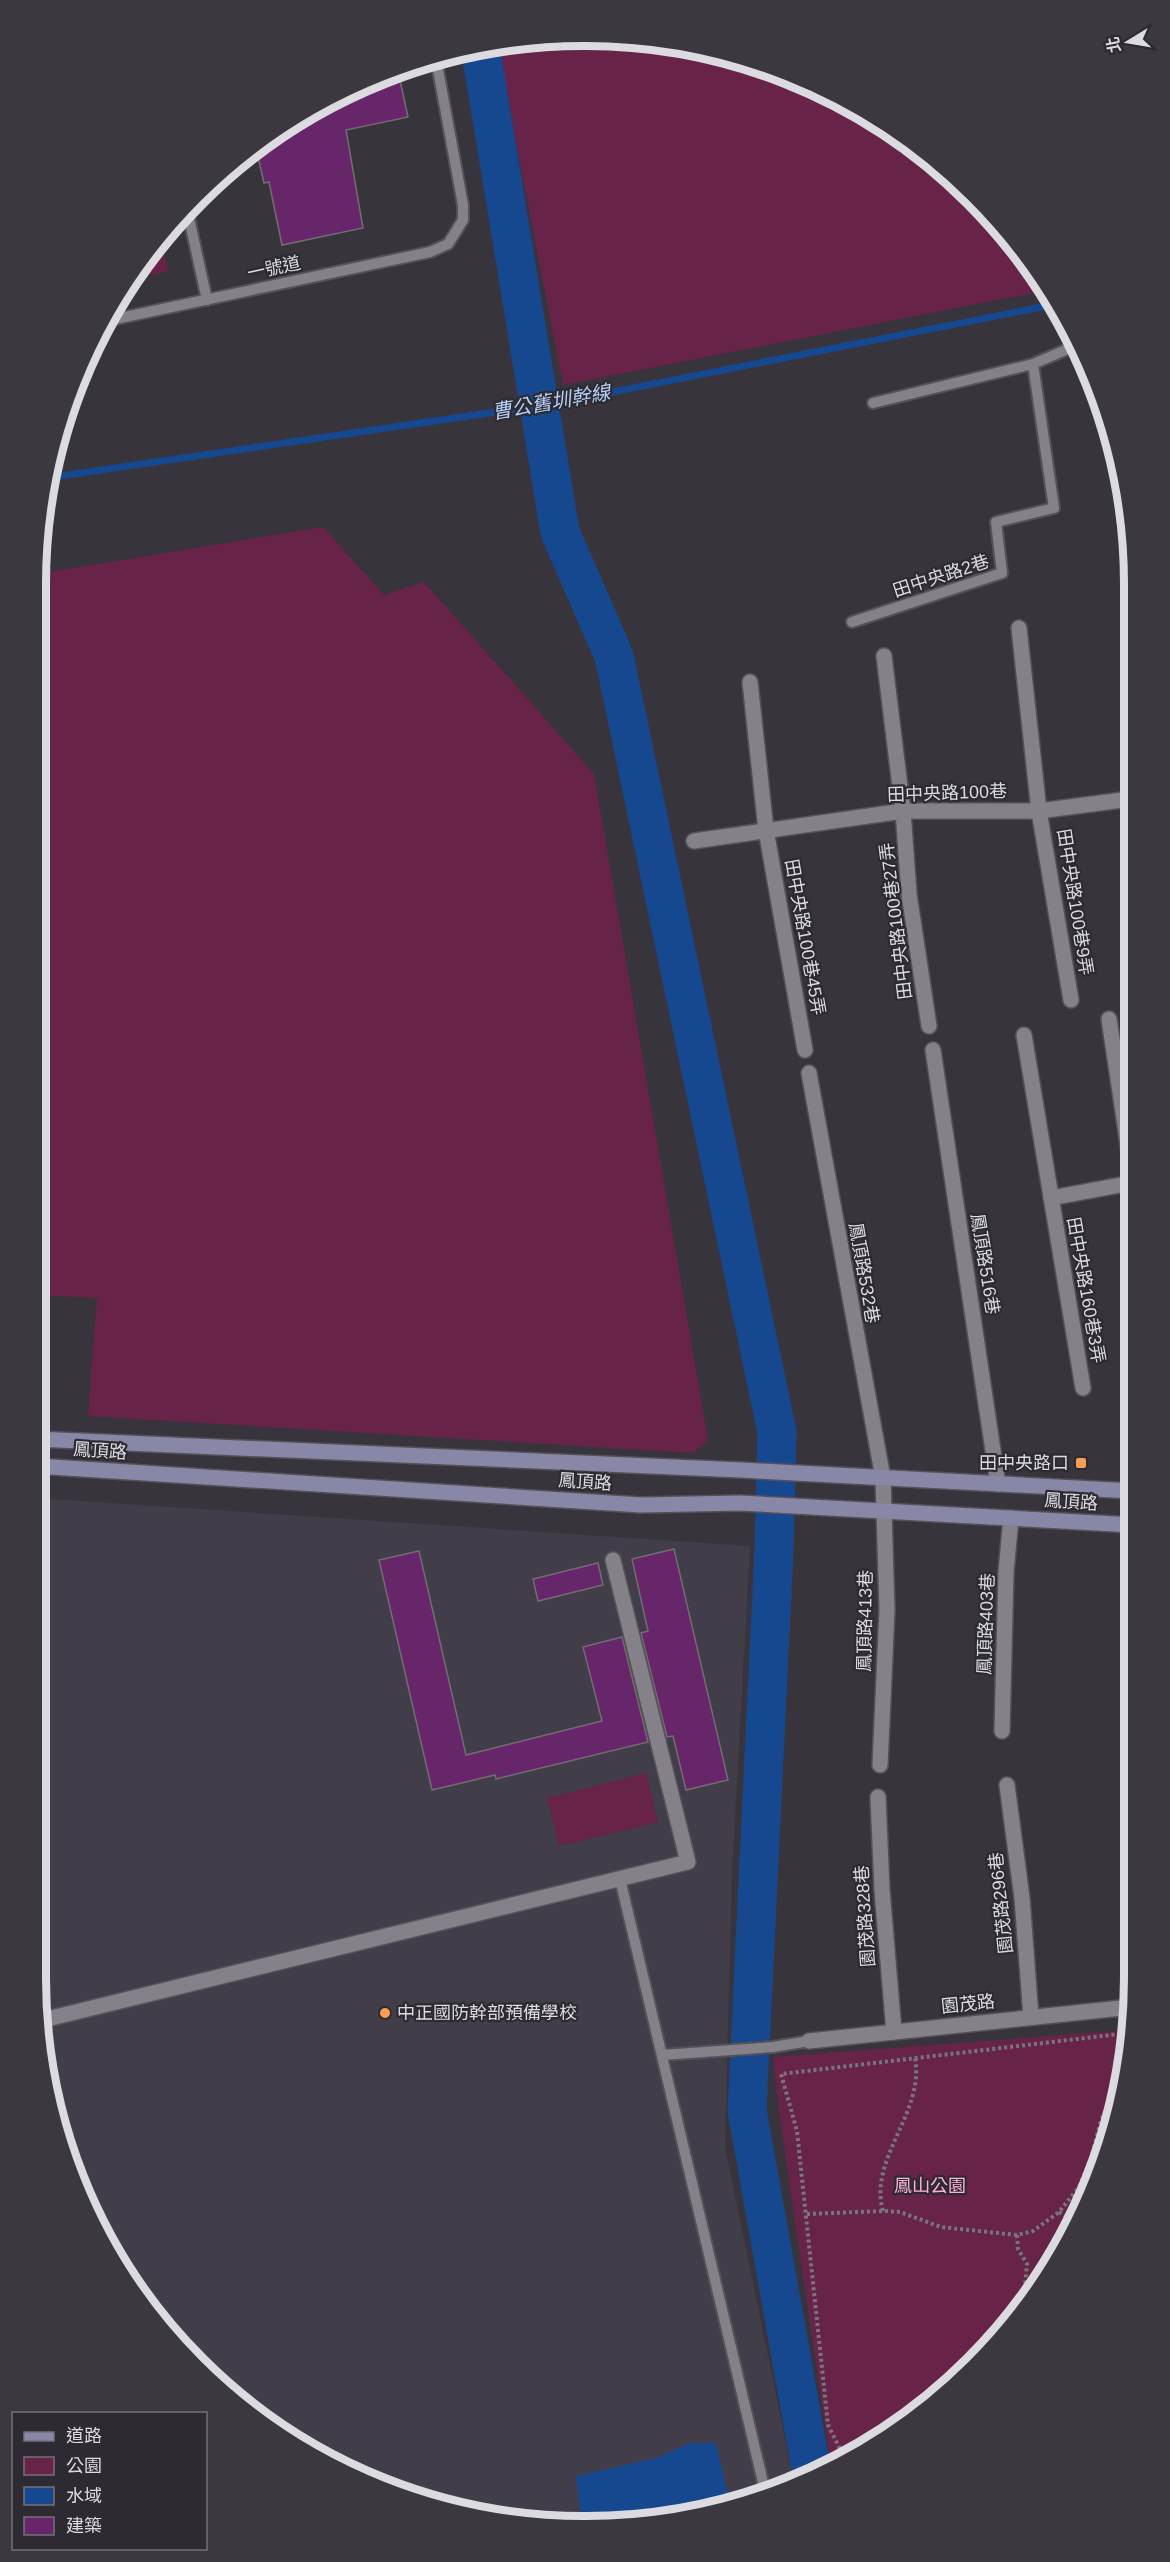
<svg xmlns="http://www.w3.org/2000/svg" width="1170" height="2562" font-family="Helvetica,'Noto Sans TC',sans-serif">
<rect width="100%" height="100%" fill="#37353b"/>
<!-- built -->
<polygon fill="#413d49" points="36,1498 750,1546 732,1872 725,2147 794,2482 761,2497 657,2521 478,2516 311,2453 172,2339 109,2251 65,2154 36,1977"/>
<!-- green -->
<g fill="#682349">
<polygon points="585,36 692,46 795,78 919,149 1020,251 1044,291 563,385 497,45"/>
<polygon points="161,240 168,271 141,277 139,268"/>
<polygon points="323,527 384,595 424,582 594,774 708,1440 693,1453 88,1416 97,1298 36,1295 37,574"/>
<polygon points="646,1773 658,1822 559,1846 547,1798"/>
<polygon points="1129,2030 1123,2084 1092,2187 998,2339 859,2453 831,2466 780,2118 773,2057"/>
</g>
<!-- water -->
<polygon fill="#164890" points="690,2443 716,2443 730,2504 657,2521 581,2519 576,2476 657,2458"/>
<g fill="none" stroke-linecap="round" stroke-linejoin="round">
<!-- stream -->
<polyline stroke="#164890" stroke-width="7" points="47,478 557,403 1052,305"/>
<!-- river -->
<polyline stroke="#164890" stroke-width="39" points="480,46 560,532 614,656 777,1432 774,1551 747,2110 812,2474"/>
</g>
<!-- building -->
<g fill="#68266a" stroke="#726c72" stroke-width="1.5">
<polygon points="398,71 408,117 346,130 363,228 282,245 269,182 264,183 256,148 280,129 375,78"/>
<polygon points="674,1549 728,1780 686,1790 673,1736 667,1737 641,1633 648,1631 632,1559"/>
<polygon points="419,1551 466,1755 602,1721 583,1647 622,1637 648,1742 496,1779 495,1775 432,1790 379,1560"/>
<polygon points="598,1563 603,1585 538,1601 533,1579"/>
</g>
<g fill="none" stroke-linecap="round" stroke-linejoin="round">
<defs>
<g id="service">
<polyline points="187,209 207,300"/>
<polyline points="106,321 430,252 448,244 463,220 463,205 436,59"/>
<polyline points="873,403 1033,364 1075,346"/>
<polyline points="852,622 1002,573 996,522 1054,508 1033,364"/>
<polyline points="620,1879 766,2495"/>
<polyline points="662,2055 773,2047 809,2041"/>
</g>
<g id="minor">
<polyline points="1019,628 1039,811 1071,1000"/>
<polyline points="884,656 903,811 909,894 929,1026"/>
<polyline points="750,682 766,830 805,1050"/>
<polyline points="694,841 903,811 1039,811 1130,799"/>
<polyline points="1109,1019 1131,1165"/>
<polyline points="1024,1035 1083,1388"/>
<polyline points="933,1050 998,1484"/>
<polyline points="809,1073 883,1478 887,1610 880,1765"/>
<polyline points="1051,1198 1131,1183"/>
<polyline points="1002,1731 1006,1572 1011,1518"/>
<polyline points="1007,1785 1022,1898 1031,2017"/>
<polyline points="878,1797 882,1890 894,2032"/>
<polyline points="43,2020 688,1862 613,1560"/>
<polyline points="809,2041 1131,2007"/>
</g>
<g id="secondary">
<polyline points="36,1439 741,1470 1132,1491"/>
<polyline points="36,1466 641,1505 740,1503 1133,1525"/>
</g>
</defs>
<!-- service casing -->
<use href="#service" stroke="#545157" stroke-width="14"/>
<!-- minor casing -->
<use href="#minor" stroke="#545157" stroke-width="18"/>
<!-- secondary casing -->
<use href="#secondary" stroke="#545157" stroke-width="18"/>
<!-- path -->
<g stroke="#77767b" stroke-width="4" stroke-dasharray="3 3" stroke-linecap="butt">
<path d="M883,2211C868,2158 925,2113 915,2058"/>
<polyline points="1059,2212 1072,2220"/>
<polyline points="807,2214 883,2211 900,2212 941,2227 1017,2235 1033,2231 1059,2212 1079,2187 1091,2158 1101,2120 1125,2067"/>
<polyline points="1017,2235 1018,2249 1027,2264 1024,2297"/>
<polyline points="855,2455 842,2453 828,2425 797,2131 781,2074 1128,2033"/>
</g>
<!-- service -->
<use href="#service" stroke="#848189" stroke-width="10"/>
<!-- minor -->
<use href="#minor" stroke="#848189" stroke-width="15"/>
<!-- secondary -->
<use href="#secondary" stroke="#8887a7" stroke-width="15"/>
</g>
<!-- markers -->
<g fill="#fc9e52" stroke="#2d2b31" stroke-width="2">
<rect x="1075" y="1457" width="12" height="12" rx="3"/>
<circle cx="385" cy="2013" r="6"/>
</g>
<g text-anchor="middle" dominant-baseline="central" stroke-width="4.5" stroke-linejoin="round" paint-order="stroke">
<!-- street labels -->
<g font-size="18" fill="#dcdbdf" stroke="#2d2b31">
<text transform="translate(274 268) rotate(-12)">一號道</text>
<text transform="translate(941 576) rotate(-18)">田中央路2巷</text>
<text transform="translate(947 793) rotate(-2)">田中央路100巷</text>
<text transform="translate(1075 902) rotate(81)">田中央路100巷9弄</text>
<text transform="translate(896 921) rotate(-97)">田中央路100巷27弄</text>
<text transform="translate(805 937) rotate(80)">田中央路100巷45弄</text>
<text transform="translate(985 1264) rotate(81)">鳳頂路516巷</text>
<text transform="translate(864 1273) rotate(80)">鳳頂路532巷</text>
<text transform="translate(1086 1290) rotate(80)">田中央路160巷3弄</text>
<text transform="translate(100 1451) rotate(4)">鳳頂路</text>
<text transform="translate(585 1482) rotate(4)">鳳頂路</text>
<text transform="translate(1071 1502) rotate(4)">鳳頂路</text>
<text transform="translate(865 1621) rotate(-89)">鳳頂路413巷</text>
<text transform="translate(986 1624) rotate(-88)">鳳頂路403巷</text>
<text transform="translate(1001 1903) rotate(-96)">園茂路296巷</text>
<text transform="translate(865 1916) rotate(-94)">園茂路328巷</text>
<text transform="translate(968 2004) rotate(-6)">園茂路</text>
</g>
<!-- poi labels -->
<g font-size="18" fill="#dcdbdf" stroke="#2d2b31" text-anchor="end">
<text x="1069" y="1463">田中央路口</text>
<text x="397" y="2013" text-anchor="start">中正國防幹部預備學校</text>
</g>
<!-- park labels -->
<g font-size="18" fill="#fdb3d6" stroke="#2d2b31">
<text x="930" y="2186">鳳山公園</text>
</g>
<!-- water labels -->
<g font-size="20" font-style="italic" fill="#b4d0f8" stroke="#2d2b31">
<text transform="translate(551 402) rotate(-10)">曹公舊圳幹線</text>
</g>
</g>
<!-- crop -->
<path d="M0 0H1170V2562H0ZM584 46H586A538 538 0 0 1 1124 584V1978A538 538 0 0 1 586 2516H584A538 538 0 0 1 46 1978V584A538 538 0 0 1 584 46Z" fill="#3b393f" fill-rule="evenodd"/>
<path fill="none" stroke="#dcdbdf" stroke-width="8" d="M584 46H586A538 538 0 0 1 1124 584V1978A538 538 0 0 1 586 2516H584A538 538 0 0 1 46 1978V584A538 538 0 0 1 584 46Z"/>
<!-- legend -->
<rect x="12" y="2412" width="195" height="138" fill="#2d2b31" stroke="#737177" stroke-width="1.5"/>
<rect x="24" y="2432" width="30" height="9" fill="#8887a7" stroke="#737177" stroke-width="1.5"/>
<text x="66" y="2442" font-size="18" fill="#dcdbdf">道路</text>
<rect x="24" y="2457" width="30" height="18" fill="#682349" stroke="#737177" stroke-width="1.5"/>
<text x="66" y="2472" font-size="18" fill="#dcdbdf">公園</text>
<rect x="24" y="2487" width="30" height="18" fill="#164890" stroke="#737177" stroke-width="1.5"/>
<text x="66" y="2502" font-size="18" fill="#dcdbdf">水域</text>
<rect x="24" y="2517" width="30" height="18" fill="#68266a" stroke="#737177" stroke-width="1.5"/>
<text x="66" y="2532" font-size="18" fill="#dcdbdf">建築</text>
<!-- north arrow -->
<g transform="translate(1128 42) rotate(259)" stroke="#2d2b31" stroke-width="4.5" paint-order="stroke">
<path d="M0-4.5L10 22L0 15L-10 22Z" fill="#dcdbdf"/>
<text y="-9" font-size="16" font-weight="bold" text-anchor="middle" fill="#dcdbdf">北</text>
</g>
</svg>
